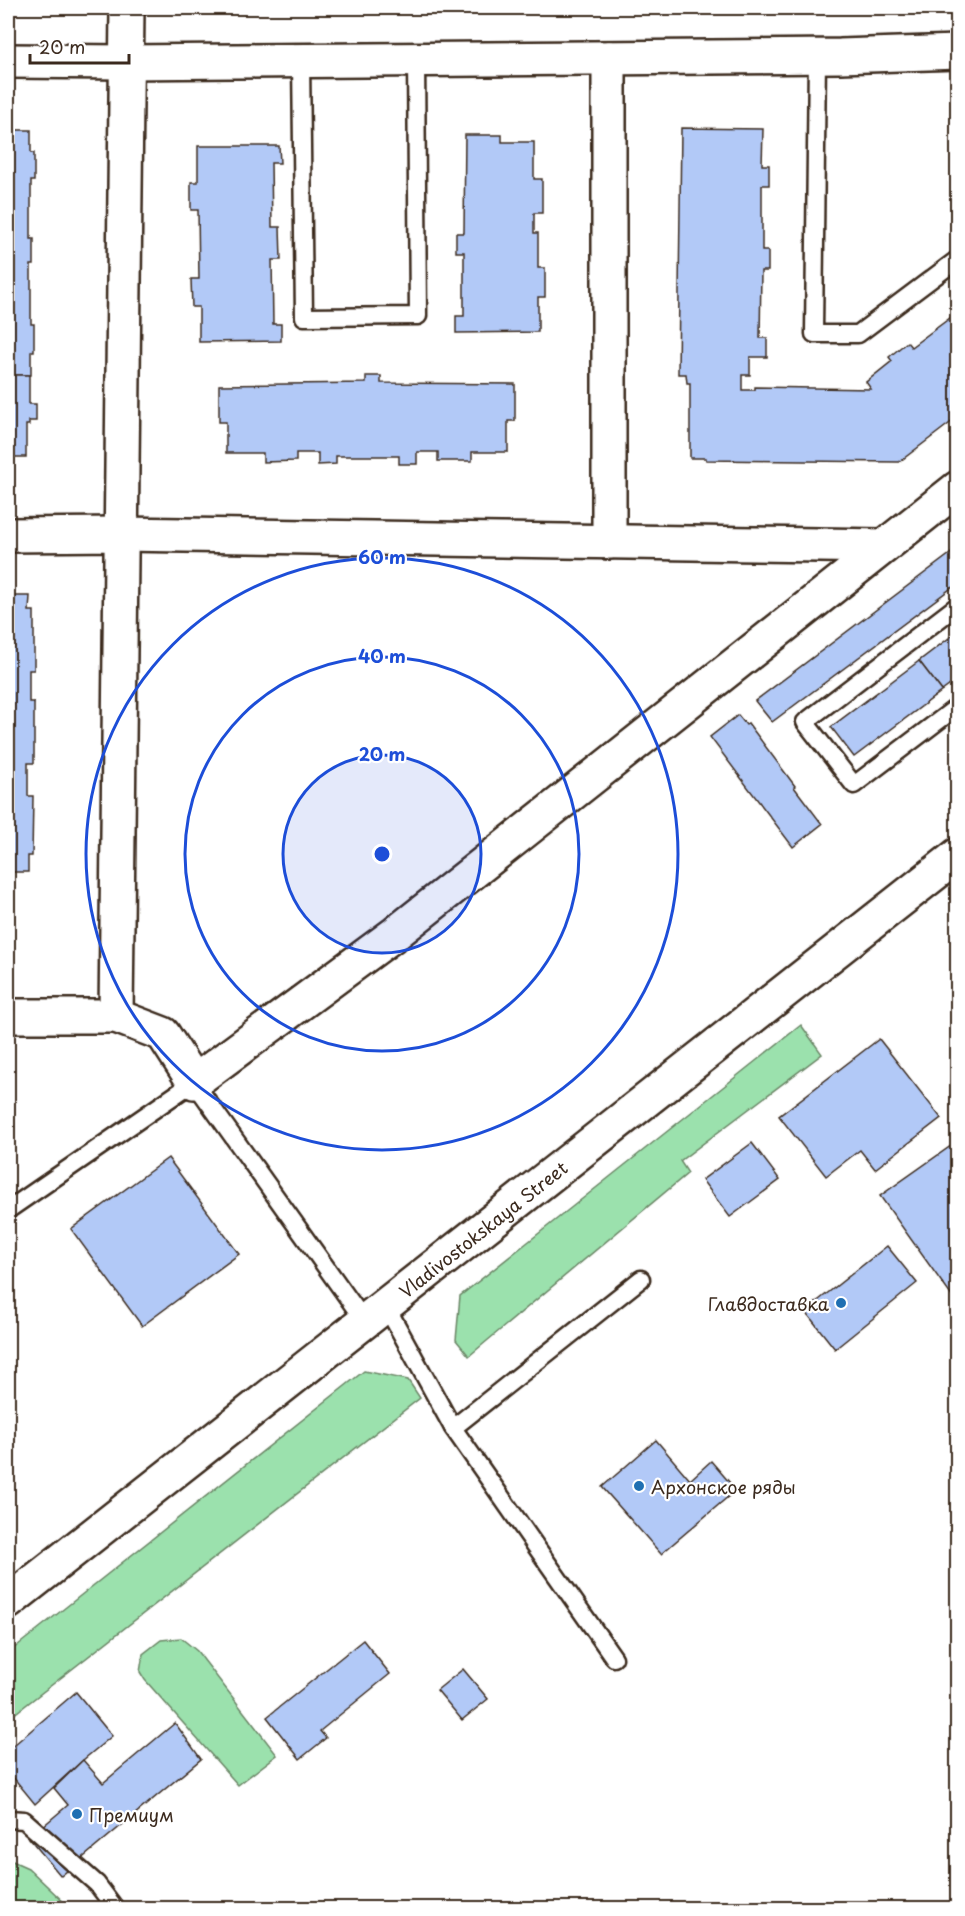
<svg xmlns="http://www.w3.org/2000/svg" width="965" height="1916" font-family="'Playpen Sans',sans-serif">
<rect width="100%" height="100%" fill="#fff"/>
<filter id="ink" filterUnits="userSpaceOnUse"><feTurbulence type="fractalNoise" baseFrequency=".0167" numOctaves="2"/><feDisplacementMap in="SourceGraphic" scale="12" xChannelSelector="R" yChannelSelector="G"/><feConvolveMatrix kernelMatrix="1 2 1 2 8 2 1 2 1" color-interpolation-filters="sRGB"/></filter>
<g filter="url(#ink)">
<!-- green -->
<g fill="#9be1ad" stroke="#6b8666" stroke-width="1.5">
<polygon points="801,1025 822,1054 680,1161 688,1173 469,1356 456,1340 460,1296"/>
<polygon points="364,1371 408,1380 420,1398 8,1719 8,1653"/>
<polygon points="181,1638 197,1651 277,1755 238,1785 145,1680 140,1672 143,1654 161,1640"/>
<polygon points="8,1859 28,1868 70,1908 8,1908"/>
</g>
<!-- building -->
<g fill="#b2c9f7" stroke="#3b2a1e" stroke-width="1.5">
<polygon points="681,128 763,129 762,165 769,165 769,185 762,185 762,251 768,251 768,271 761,271 760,338 767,338 767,357 750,357 750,375 742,375 742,390 755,390 755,387 871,389 866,382 892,361 889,357 907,342 911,347 958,312 958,417 899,462 706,460 706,458 690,458 690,383 687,383 686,374 678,374"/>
<polygon points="8,130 31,130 31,153 34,153 34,181 31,181 31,239 34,239 34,265 31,265 31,324 34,324 34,351 31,351 31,375 8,375"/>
<polygon points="465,135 502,135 502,142 534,142 534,179 542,179 542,213 534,213 534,233 538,233 538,268 545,268 545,297 538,297 538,332 456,333 456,316 464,316 464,252 456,252 456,233 464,233"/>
<polygon points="198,146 279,146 280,163 271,163 272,227 280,227 281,260 272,260 273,324 281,324 281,341 199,342 199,307 192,307 191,279 199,279 198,210 191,210 191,182 198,182"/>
<polygon points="8,375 29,375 29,404 36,404 36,421 29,421 29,425 26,425 26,457 8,457 8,461"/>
<polygon points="366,376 381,376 381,383 515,384 515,421 508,421 508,452 472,452 472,461 438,461 438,452 417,452 417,464 399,464 399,456 336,456 336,464 318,465 318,453 296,453 296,461 263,462 263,453 226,453 226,422 219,422 219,385 366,383"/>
<polygon points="958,548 958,583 772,722 755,701"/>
<polygon points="8,596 30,596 29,611 34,611 34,670 29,670 29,702 34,702 34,763 28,763 28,796 33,796 32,856 28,856 28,872 8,872"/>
<polygon points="953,635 958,641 958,679 942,691 919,661"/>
<polygon points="919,661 942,691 854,757 831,727"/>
<polygon points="738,715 746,725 748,723 795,786 794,787 822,824 793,847 710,737"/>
<polygon points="879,1039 941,1118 875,1169 860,1150 826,1176 779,1116"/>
<polygon points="958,1141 958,1305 880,1196"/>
<polygon points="752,1143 780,1180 730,1217 702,1180"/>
<polygon points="168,1158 239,1254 142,1326 71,1229"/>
<polygon points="887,1246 917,1283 835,1349 805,1311"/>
<polygon points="656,1440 690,1480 711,1461 736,1490 661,1554 602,1487"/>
<polygon points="363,1640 390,1674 320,1731 326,1738 300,1759 267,1717"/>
<polygon points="463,1669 488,1699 462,1720 437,1690"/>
<polygon points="76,1692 112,1736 83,1760 35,1804 8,1771 8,1750"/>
<polygon points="175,1723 201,1759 61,1876 29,1838 68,1805 54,1788 83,1760 103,1783"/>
</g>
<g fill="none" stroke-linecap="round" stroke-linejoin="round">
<defs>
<g id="service">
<polyline points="817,56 814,334 858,334 958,259"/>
<polyline points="301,60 304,317 418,316 416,59"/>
<polyline points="958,605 805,722 854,785 958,706"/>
<polyline points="8,1210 194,1082 365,1322"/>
<polyline points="386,1306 453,1428 641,1279"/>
<polyline points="453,1428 614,1658"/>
<polyline points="8,1819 24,1820 97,1884 115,1908"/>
</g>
<g id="minor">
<polyline points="609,58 609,542"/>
<polyline points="8,61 126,62 840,56 958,52"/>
<polyline points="8,535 121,534 884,546"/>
<polyline points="8,1016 116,1016 163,1034 194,1082 396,933 958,488"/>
<polyline points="116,1016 127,8"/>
</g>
<g id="secondary">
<path id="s1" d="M8,1602L958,855"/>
</g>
</defs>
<!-- service casing -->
<use href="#service" stroke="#3b2a1e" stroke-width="21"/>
<!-- minor casing -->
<use href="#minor" stroke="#3b2a1e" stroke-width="38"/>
<!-- secondary casing -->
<use href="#secondary" stroke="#3b2a1e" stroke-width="38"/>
<!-- service -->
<use href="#service" stroke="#fff" stroke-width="16"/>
<!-- minor -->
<use href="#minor" stroke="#fff" stroke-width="33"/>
<!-- secondary -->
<use href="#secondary" stroke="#fff" stroke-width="33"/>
</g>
</g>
<!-- distance rings -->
<circle cx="382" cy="854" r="99" fill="#1d4ed8" fill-opacity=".12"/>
<g fill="none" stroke="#1d4ed8" stroke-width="3">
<circle cx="382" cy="854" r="99"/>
<circle cx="382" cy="854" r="197"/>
<circle cx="382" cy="854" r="296"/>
</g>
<!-- markers -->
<g fill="#1f6fb2" stroke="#fff" stroke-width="2">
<circle cx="841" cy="1303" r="6"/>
<circle cx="639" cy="1486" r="6"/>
<circle cx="77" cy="1814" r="6"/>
</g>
<g text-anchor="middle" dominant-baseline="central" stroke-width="4.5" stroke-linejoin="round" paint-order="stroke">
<!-- street labels -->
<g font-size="18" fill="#3b2a1e" stroke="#fff">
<text stroke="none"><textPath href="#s1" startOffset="604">Vladivostokskaya Street</textPath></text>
</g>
<!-- poi labels -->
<g font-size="18" fill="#3b2a1e" stroke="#fff" text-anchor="start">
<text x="829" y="1303" text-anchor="end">Главдоставка</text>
<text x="651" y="1486">Архонское ряды</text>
<text x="89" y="1814">Премиум</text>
</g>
</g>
<circle cx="382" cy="854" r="9" fill="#1d4ed8" stroke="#fff" stroke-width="3"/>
<g font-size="18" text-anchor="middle" font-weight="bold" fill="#1d4ed8" stroke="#fff" stroke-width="4.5" stroke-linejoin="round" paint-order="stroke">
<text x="382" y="564">60 m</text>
<text x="382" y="663">40 m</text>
<text x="382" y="761">20 m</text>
</g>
<!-- margin -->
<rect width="965" height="1916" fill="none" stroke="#fff" stroke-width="30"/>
<rect x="15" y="15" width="935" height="1886" fill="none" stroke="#3b2a1e" stroke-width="2" filter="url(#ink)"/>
<!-- scale -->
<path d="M30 54v9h99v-9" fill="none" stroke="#3b2a1e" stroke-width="3"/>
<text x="39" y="54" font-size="18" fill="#3b2a1e" stroke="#ffffff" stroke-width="4.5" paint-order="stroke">20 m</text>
</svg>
